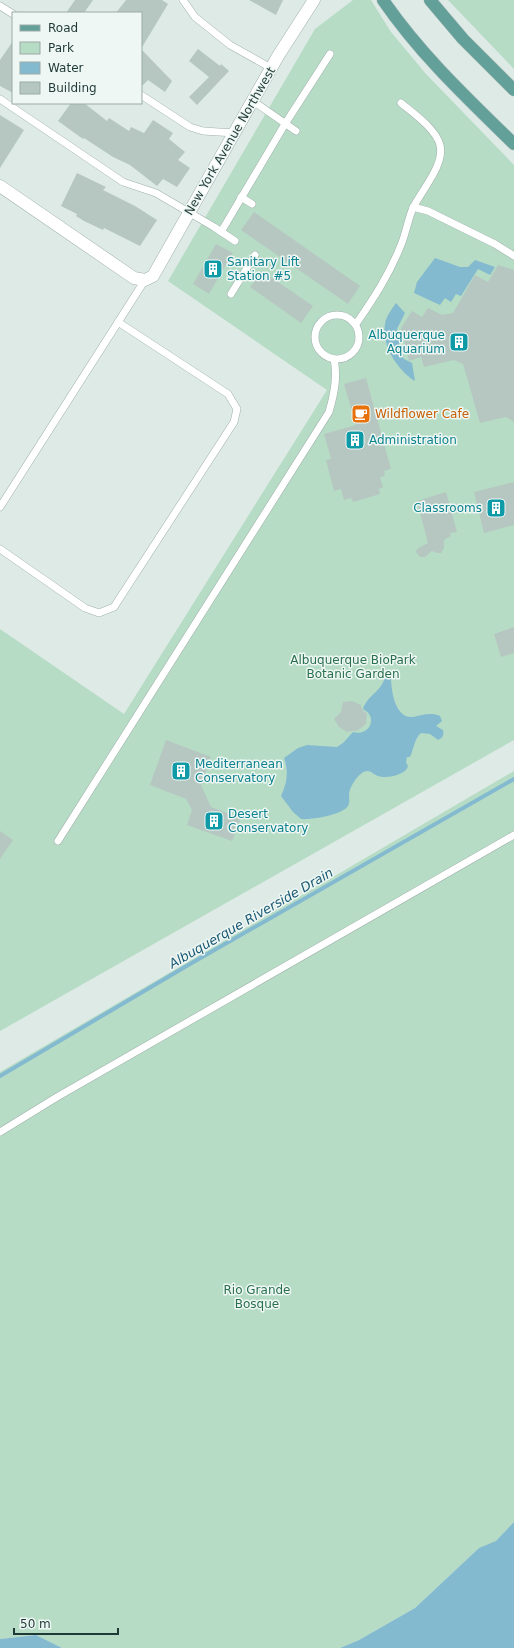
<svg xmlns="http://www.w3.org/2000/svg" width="514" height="1648" font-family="'DejaVu Sans',sans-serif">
<rect width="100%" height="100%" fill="#deeae6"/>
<!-- green -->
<g fill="#b6dcc5">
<polygon points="353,0 371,0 391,32 426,74 514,165 514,740 0,1031 0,629 124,714 327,390 168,281 315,29"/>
<polygon points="448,0 514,0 514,69"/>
<polygon points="514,771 514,1522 496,1542 479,1548 415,1608 359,1640 340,1648 62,1648 36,1635 0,1639 0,1072"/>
</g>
<!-- water -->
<g fill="#84bad0">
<polygon points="435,258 460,267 468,267 475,260 495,267 490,275 478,269 461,296 456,294 451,302 445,298 440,305 414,293 417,282"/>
<path d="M396,303L405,313L397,329L401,354L404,359L412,363L415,381C398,371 381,345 385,324C386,316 392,309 396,303Z"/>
<path d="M385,676L391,677C391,690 395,719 413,717C422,715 431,712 440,716L442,721L436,726L443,730C444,735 443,738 438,740L430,734L421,733C414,739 414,749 410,757H407L406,762L408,766C406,775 387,779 378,776C374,775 372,771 367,771C365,771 363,772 362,773C356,777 350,787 349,794C349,798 350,802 348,806C342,815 311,820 301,819L293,812L281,796C287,783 289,772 284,758L298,748L307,745L337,747L343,743L353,732C369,737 379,717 363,709C368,694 382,692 385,676Z"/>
<polygon points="514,1522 514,1648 340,1648 359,1640 415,1608 479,1548 496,1541"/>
<polygon points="36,1635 62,1648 0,1648 0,1639"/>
</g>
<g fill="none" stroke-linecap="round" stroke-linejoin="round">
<!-- stream -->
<polyline stroke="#84bad0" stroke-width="4" points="0,1076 190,964 514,779"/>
</g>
<!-- building -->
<g fill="#b6c7c2">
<polygon points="75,0 93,0 84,13 66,13"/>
<polygon points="126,0 162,0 168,4 141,49 172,81 165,92 148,80 141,87 141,13 116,13"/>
<polygon points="249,0 283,0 276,15"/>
<polygon points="13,41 13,93 0,86 0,60"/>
<polygon points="198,49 220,66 221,64 229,71 197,105 189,97 209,77 189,61"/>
<polygon points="71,103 84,103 107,121 109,118 129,131 131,127 144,133 153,120 173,133 169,139 185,152 178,160 190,168 177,187 163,179 157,186 130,165 113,157 84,138 83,139 58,121"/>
<polygon points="0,115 24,130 0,168"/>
<polygon points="77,173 106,187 103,190 135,206 157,220 140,246 104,228 103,230 84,221 76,216 77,214 61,206"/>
<polygon points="254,212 360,286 348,304 241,230"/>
<polygon points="216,244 233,253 209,294 193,284"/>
<polygon points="498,265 514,270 514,422 506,417 480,423 463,364 454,360 424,367 421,357 409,361 401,328 412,311 422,317 428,308 442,315 453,313 475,275 488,282"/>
<polygon points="262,271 313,306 301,323 250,287"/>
<polygon points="366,378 391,469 384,471 385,476 380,477 383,487 379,489 380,494 353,502 351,498 344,500 341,489 334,491 326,460 331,459 324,434 356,425 344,384"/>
<polygon points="514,482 514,525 484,533 474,492"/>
<polygon points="446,492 457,532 450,533 451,536 444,540 444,548 441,553 437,553 432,551 425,557 420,557 416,552 417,549 428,543 417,501"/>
<polygon points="514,627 514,653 501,657 494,634"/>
<polygon points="352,701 361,705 362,709 367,714 366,724 357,731 351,731 347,732 339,727 334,719 341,712 343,702"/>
<polygon points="166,740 211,757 201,785 211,807 241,818 232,841 187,825 192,810 186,799 150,785"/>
<polygon points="0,831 13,840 0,859"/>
</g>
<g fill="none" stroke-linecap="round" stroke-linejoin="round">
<defs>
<g id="service">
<polyline points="183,0 195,17 230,45 271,68"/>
<polyline points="0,6 13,14"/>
<polyline points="141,95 190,127 203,131 235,133"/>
<polyline points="0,99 123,182 156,193 214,227 235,241"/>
<polyline points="253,101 296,131"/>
<polyline points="241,197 252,204"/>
<polyline points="413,207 428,211 495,244 514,256"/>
<polyline points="221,232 285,124 330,54"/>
<polyline points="231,294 255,255"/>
<circle cx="337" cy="337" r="22"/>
<path d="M356,324C374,298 389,275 401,245C406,233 408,219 413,208C421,191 445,165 440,145C436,129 413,113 401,103"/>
<polyline points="0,507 145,280"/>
<polyline points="0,549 85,608 99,613 114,607 234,422 237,409 228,394 118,322"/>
<path d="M58,841L329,412C334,395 338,377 334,359"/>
<polyline points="0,1132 57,1097 514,835"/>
</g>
<polyline id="minor" points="0,186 134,278 145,280 153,276 278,56 314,0"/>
<g id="primary">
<path d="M383,0C420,54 467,98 514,144"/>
<polyline points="430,0 463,39 514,90"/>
</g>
</defs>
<!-- service casing -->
<use href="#service" stroke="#a1b1ae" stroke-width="8"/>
<!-- minor casing -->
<use href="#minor" stroke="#a1b1ae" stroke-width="13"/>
<!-- primary casing -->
<use href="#primary" stroke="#bcc4c3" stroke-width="13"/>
<!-- service -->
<use href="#service" stroke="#fff" stroke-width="7"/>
<!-- minor -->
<use href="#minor" stroke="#fff" stroke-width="12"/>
<!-- primary -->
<use href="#primary" stroke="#62a099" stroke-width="12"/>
</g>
<!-- icons -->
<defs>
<symbol id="building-square" viewBox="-11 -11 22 22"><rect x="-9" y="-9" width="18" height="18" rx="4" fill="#0f9aa8" stroke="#eef7f3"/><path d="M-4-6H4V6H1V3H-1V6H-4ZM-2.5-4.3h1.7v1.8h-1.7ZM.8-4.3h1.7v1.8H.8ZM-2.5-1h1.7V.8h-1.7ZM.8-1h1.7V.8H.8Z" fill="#fff"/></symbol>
<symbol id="cafe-square" viewBox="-11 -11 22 22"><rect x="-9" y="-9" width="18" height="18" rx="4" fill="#e8710a" stroke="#eef7f3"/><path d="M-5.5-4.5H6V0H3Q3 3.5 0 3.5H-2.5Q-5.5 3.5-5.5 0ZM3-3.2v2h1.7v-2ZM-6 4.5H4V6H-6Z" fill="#fff"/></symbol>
</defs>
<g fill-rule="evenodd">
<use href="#building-square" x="202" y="258" width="22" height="22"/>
<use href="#building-square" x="448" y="331" width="22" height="22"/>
<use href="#cafe-square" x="350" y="403" width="22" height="22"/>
<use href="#building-square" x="344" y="429" width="22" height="22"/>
<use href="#building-square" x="485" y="497" width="22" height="22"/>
<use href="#building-square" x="170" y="760" width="22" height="22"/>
<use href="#building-square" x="203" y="810" width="22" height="22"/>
</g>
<g text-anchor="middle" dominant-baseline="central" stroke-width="3" stroke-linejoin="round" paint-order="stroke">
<!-- street labels -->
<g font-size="12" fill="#1f3936" stroke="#eef7f3">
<text transform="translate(230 141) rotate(-60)">New York Avenue Northwest</text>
</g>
<!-- culture labels -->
<g font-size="12" fill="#0d838f" stroke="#eef7f3" text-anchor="start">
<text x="227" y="262">Sanitary Lift<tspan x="227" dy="14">Station #5</tspan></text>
<text x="445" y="335" text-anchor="end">Albuquerque<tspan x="445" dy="14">Aquarium</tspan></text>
<text x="369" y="440">Administration</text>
<text x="482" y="508" text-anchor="end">Classrooms</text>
<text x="195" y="764">Mediterranean<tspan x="195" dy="14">Conservatory</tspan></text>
<text x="228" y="814">Desert<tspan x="228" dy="14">Conservatory</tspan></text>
</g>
<!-- food labels -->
<g font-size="12" fill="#c56008" stroke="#eef7f3" text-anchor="start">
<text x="375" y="414">Wildflower Cafe</text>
</g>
<!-- park labels -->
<g font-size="12" fill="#29704f" stroke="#eef7f3">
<text x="353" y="660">Albuquerque BioPark<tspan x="353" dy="14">Botanic Garden</tspan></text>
<text x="257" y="1290">Rio Grande<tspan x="257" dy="14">Bosque</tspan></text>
</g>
<!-- water labels -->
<g font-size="13" font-style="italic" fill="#1a5975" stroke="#eef7f3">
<text transform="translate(251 918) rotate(-30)">Albuquerque Riverside Drain</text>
</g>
</g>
<!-- legend -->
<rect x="12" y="12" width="130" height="92" fill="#eef7f3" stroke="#9baba7"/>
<rect x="20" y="25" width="20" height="6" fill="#62a099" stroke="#9baba7"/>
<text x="48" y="32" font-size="12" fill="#1f3936">Road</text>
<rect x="20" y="42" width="20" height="12" fill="#b6dcc5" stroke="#9baba7"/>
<text x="48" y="52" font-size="12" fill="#1f3936">Park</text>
<rect x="20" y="62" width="20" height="12" fill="#84bad0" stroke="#9baba7"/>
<text x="48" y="72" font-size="12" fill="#1f3936">Water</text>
<rect x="20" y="82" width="20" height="12" fill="#b6c7c2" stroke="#9baba7"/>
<text x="48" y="92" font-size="12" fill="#1f3936">Building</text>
<!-- scale -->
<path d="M14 1628v6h104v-6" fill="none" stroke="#1f3936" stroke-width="2"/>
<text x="20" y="1628" font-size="12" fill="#1f3936" stroke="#eef7f3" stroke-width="3" paint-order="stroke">50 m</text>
</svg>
